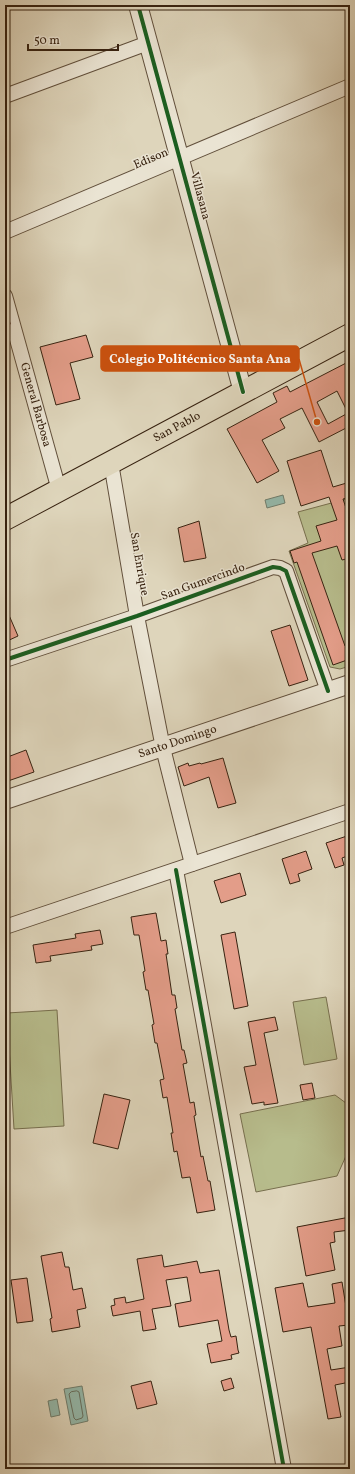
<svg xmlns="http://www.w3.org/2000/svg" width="355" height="1474" font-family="Vollkorn,serif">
<rect width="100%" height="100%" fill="#ded5bb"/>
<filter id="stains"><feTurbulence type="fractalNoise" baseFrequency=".005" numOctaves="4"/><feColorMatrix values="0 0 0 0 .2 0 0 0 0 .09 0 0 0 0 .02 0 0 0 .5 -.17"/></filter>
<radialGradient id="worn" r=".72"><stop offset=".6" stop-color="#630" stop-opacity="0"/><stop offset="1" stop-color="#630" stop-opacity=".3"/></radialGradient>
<!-- green -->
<g fill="#b7bc8c" stroke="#776f4e">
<polygon points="350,498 350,666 340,669 330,667 289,551 308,543 298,512"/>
<polygon points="326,997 337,1059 304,1065 293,1002"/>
<polygon points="57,1010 64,1126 14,1129 7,1013"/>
<polygon points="335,1095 350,1106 350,1147 337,1176 256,1192 240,1114"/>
</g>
<!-- water -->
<g fill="#94b9ab" stroke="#6f7d6d">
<polygon points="283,495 285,503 267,508 265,500"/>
<polygon points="82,1386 88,1421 71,1425 64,1389"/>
<polygon points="57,1399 60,1415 51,1417 48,1401"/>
</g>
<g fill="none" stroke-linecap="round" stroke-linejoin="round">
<!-- shore -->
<polygon stroke="#666e5e" stroke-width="1" points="77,1391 79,1392 83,1416 82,1418 76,1420 74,1418 69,1394 71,1392"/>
</g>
<!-- building -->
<g fill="#e39d89" stroke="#372210" fill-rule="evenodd">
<polygon points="86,335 93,357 70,363 80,399 56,405 40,347"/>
<path d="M350,361V426L319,442L302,408L280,419L285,428L262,440L279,471L257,483L227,429L277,402L273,393L287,386L290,392ZM337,391L348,413L328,424L317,402Z"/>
<polygon points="321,450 333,487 350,482 350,497 343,499 350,520 350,558 342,560 337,546 312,553 345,646 350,644 350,659 333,665 297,562 294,563 290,551 321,541 316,526 337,520 329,497 301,506 287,461"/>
<polygon points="199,521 206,558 184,562 178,528"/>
<polygon points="5,606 18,636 5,642"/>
<polygon points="290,625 308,680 289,686 271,631"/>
<polygon points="26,750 34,772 5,782 5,758"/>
<polygon points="223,758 236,803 218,808 209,777 184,786 178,767 188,763 189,766 200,763 201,764"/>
<polygon points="350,835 350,855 342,858 344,865 335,868 326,843"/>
<polygon points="306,851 312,869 298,874 300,881 290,884 282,859"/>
<polygon points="240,873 246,895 221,903 214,881"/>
<polygon points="156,913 161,941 166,940 168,954 166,954 172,995 175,995 177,1008 175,1009 182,1050 184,1050 187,1063 183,1064 190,1103 194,1102 196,1115 194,1116 201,1157 203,1156 208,1181 210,1181 215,1210 197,1213 190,1177 182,1178 177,1151 174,1152 171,1133 173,1133 167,1097 163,1098 160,1080 164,1079 157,1043 155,1043 152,1025 154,1024 148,990 146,990 143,972 145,971 139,935 134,935 131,917"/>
<polygon points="100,930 103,944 91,946 92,950 50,956 51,961 36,963 33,945 76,938 75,934"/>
<polygon points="235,932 248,1006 234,1009 221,935"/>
<polygon points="275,1017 278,1030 264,1033 278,1103 264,1105 264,1102 252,1104 244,1067 256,1065 248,1022"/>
<polygon points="312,1083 315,1098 303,1100 300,1085"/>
<polygon points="104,1094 130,1100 118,1149 93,1143"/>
<polygon points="350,1217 350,1230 334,1232 335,1242 330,1243 335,1270 306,1276 297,1227"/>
<polygon points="62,1252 65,1267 69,1267 73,1290 82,1288 86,1308 77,1310 80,1327 52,1332 50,1319 52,1318 41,1256"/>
<polygon points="162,1255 164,1267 197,1261 200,1273 219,1270 229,1330 231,1337 236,1336 238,1350 239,1353 231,1355 232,1359 211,1363 207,1344 222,1341 218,1320 179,1327 175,1304 191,1301 187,1277 166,1280 171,1306 152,1309 156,1329 143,1331 140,1311 113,1316 111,1306 115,1305 114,1299 125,1297 126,1303 144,1299 137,1259"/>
<polygon points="27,1278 33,1321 17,1323 11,1280"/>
<polygon points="342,1282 349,1325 339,1326 342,1346 327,1349 331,1370 350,1367 350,1382 335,1385 341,1417 328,1419 311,1327 283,1332 275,1288 303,1283 308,1307 335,1303 332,1284"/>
<polygon points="231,1378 234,1388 224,1391 221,1381"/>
<polygon points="151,1381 157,1404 137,1409 131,1386"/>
</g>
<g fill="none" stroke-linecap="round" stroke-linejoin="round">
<defs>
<g id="minor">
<polyline points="5,96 148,43"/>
<polyline points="5,232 350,86"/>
<path id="s1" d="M5,296L59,490"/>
<polyline points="111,463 137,616 163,748 192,864"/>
<polyline points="5,660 137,616 273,567 280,568 286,571 328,691"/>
<polyline points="176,870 284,1469"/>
<polyline points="5,927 350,811"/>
</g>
<g id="tertiary">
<polyline points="138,5 243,392"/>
<path id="s2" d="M5,800L350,684"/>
</g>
<g id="primary">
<path id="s3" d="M5,519L350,335"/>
</g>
</defs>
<!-- minor casing -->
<use href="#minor" stroke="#614f3b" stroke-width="16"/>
<!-- tertiary casing -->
<use href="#tertiary" stroke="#614f3b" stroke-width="20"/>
<!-- primary casing -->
<use href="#primary" stroke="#372210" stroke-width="24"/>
<!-- minor -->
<use href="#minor" stroke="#eae4d3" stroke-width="14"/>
<!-- tertiary -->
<use href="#tertiary" stroke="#eae4d3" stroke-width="18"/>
<!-- primary -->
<use href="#primary" stroke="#ded5bb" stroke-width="22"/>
<!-- quiet -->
<polyline stroke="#8d6e63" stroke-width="3" stroke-dasharray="6 3" stroke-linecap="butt" points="5,325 12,322"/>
<defs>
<g id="cycleway">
<polyline points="138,5 243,392"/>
<polyline points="5,660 137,616 273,567 280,568 286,571 328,691"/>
<polyline points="176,870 284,1469"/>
</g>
</defs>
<!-- cycleway casing -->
<use href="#cycleway" stroke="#eae4d3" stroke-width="6"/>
<!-- cycleway -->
<use href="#cycleway" stroke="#1b5e20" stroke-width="4"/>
</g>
<g text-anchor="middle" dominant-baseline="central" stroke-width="3" stroke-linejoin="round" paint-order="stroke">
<!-- street labels -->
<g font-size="12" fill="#372210" stroke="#eae4d3">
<text transform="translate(151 159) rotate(-23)">Edison</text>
<text transform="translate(200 196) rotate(75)">Villasana</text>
<text stroke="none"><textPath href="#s1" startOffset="113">General Barbosa</textPath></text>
<text stroke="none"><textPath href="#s3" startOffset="195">San Pablo</textPath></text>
<text transform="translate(139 564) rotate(80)">San Enrique</text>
<text transform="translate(203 582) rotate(-20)">San Gumercindo</text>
<text stroke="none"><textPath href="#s2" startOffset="182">Santo Domingo</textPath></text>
</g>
</g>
<!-- callouts -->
<path fill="none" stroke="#cd510d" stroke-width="1.5" d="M317 422L299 359"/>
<circle fill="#cd510d" stroke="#eae4d3" stroke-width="1.5" cx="317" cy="422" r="4"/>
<rect fill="#cd510d" stroke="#cd510d" stroke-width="1.5" x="101" y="346" width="198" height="25" rx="4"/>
<g font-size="13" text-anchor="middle" font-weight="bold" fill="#fff">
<text x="200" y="363">Colegio Politécnico Santa Ana</text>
</g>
<!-- margin -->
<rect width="355" height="1474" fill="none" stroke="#ded5bb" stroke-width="20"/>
<rect x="6" y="6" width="343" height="1462" fill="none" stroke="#372210" stroke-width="2"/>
<rect x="10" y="10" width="335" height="1454" fill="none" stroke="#372210"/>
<!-- scale -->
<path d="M28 44v6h90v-6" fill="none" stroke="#372210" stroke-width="2"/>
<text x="34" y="44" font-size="12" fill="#372210" stroke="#eae4d3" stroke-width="3" paint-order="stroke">50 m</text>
<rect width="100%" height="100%" filter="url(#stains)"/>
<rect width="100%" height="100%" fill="url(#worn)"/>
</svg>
